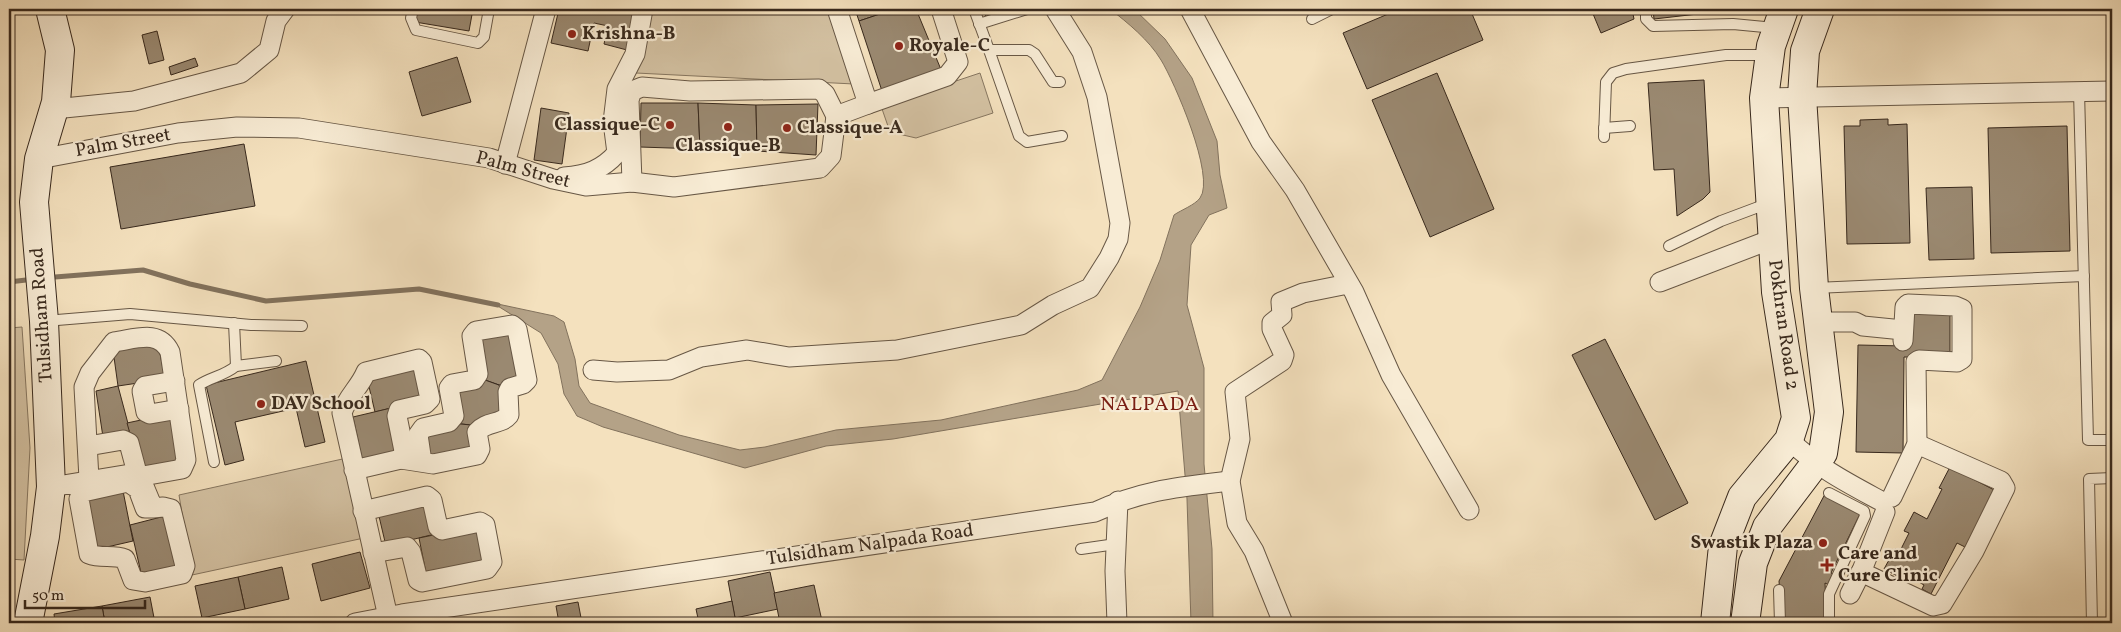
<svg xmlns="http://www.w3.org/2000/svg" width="2121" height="632" font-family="Vollkorn,serif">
<rect width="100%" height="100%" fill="#f4e1be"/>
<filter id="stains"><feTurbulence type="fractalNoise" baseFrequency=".004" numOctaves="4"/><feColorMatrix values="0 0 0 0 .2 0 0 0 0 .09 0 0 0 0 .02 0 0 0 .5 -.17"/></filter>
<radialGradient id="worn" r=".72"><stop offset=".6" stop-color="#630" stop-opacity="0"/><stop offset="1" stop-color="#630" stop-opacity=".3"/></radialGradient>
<!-- green -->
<g fill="#d4c2a3" stroke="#867660">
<polygon points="649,9 830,9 854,84 636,73"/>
<polygon points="980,73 993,113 916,138 890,132 881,106"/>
<polygon points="22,327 30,448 24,560 9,559 9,328"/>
<polygon points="347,458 364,538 192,575 179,495"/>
</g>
<!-- water -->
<path fill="#b4a287" stroke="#82725d" d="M1110,9H1134L1165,39L1192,78L1217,141L1220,175L1227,208L1209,215L1191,245L1187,305L1204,368V464L1212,549L1213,623H1191L1187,499L1178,391L893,439L826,446L745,468L603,427L577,416L564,394L558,364L541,333L493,303L554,316L564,322L575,359L579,386L590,403L679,435L740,450L765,447L836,430L941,420L1078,390L1102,380L1140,307L1160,260L1174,215C1181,210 1195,205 1200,198C1216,177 1174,81 1161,60C1149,40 1128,23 1110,9Z"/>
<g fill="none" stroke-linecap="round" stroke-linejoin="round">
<!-- stream -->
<g stroke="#82725d" stroke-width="5">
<polyline points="55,277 143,270 190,284 266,301 419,289 498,305"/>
<polyline points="9,282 26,280"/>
</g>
</g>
<!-- building -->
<g fill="#9a8971" stroke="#38291d">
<polygon points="418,9 473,9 469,31 415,22"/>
<polygon points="559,9 636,9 627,50 604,44 608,26 594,23 588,51 551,43"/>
<polygon points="855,9 895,9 859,21"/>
<polygon points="895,9 916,9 942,72 882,91 859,21"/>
<polygon points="983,9 1005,9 986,17"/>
<polygon points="1400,9 1470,9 1483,40 1367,89 1343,33"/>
<polygon points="1591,9 1632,9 1634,19 1601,33"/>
<polygon points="1653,9 1724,9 1724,11 1654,19"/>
<polygon points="157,31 164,60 149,64 142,35"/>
<polygon points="457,57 471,102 422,116 409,72"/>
<polygon points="195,58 198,66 171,75 169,67"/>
<polygon points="1437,73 1494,209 1430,237 1372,100"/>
<polygon points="1704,80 1710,192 1703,199 1677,216 1674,169 1654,170 1648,83"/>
<polygon points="641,103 698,103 700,149 640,147"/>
<polygon points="698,103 756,105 757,151 700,149"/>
<polygon points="818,104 816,155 757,151 756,105"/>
<polygon points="2110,107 2112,107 2112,189"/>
<polygon points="541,108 569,113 562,164 534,160"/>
<polygon points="1888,119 1888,125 1907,124 1910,243 1847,244 1844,126 1860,126 1860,120"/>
<polygon points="2067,126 2070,251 1991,253 1988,128"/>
<polygon points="244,144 255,206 121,229 110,167"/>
<polygon points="1972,187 1974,259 1929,260 1926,188"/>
<polygon points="1908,308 1950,309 1950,358 1904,357 1903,453 1856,452 1858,345 1905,346"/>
<polygon points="514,331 524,380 499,385 485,380 476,338"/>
<polygon points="1605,339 1688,503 1655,520 1572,355"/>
<polygon points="158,343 165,379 118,386 113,350"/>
<polygon points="306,361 325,442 305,447 296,408 235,422 244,460 225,465 206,385"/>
<polygon points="416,362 424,400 375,412 366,374"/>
<polygon points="485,380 499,385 507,411 471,425 461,424 454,388"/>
<polygon points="118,386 130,431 103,437 96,391"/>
<polygon points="391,408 400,450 362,459 353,417"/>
<polygon points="169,414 180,464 141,472 127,423"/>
<polygon points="461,424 471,425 476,449 431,459 424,432"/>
<polygon points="1950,467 1998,492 1969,549 1957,543 1931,594 1922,589 1924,585 1910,577 1907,581 1884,569 1895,549 1900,551 1909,533 1904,531 1914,512 1927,519 1942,489 1939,488"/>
<polygon points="122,486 133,541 94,550 85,495"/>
<polygon points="1825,494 1861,512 1831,573 1836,575 1829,585 1825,583 1827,623 1782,623 1779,581"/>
<polygon points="427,500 435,534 386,546 378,512"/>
<polygon points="165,516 177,568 142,577 130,525"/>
<polygon points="477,526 485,565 427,578 419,538"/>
<polygon points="360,552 370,588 321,601 312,564"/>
<polygon points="282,567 289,599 245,609 238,577"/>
<polygon points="770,572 778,609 735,618 728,581"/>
<polygon points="238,577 245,609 202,618 195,586"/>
<polygon points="814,585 822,621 780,623 774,593"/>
<polygon points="150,597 155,623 105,623 102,606"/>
<polygon points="732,601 736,623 699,623 696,609"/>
<polygon points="578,602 582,623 559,623 556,606"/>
<polygon points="102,606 105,623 55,623 54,614"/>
</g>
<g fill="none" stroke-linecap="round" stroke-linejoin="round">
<defs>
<g id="lane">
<polyline points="413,9 411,18 416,30 478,43 484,37 489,9"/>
<polyline points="974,9 989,50 1029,50 1035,54 1053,82 1060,82"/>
<polyline points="1646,9 1646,19 1653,26 1733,24 1775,28"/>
<polyline points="1312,19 1332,9"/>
<polyline points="979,24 1027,9"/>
<polyline points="989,50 1019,136 1027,142 1062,136"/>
<polyline points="2079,91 2088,440 2112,440"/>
<polyline points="1604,128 1630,126"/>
<polyline points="1604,137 1606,82 1613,73 1626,69 1726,55 1769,55"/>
<polyline points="1669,246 1721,221 1769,203"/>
<polyline points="1815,288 2084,276"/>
<polyline points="45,321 130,314 251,325 302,326"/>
<polyline points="236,366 276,361"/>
<path d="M214,462L199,385C211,377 224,376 236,366L234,323"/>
<polyline points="1081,549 1116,544"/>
<polyline points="1779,590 1780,623"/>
<polyline points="1829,623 1829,594 1865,516 1864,511 1829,493"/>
<polyline points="2092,623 2089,479 2112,478"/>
</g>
<g id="street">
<polyline points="1190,9 1261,142 1295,190 1354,292 1391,375 1469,510"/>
<polyline points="1764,98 2112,91"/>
<polyline points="868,104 947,76 958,62 941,9"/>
<polyline points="54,109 134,101 241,73 269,50 276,21 285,9"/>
<polyline points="39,159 178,133 237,127 299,128 489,158 553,179 586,186 632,182 674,187 820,168 831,156 836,116 868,104 837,9"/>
<polyline points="505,164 546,9"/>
<path d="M564,177C587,175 602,170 617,153L613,122L617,89L635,54L643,9"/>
<polyline points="632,182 629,100 632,91 642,87 690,91 819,89 825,94 836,116"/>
<polyline points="1660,282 1772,239"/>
<polyline points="1818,322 1855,322 1863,326 1903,330"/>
<polyline points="593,370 617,372 669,370 701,357 747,350 789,357 897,350 1021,325 1053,305 1090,288 1109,258 1118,239 1120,223 1097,97 1082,52 1055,9"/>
<polyline points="175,381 145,386 142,391 146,412 150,414 179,409"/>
<path d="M1789,440C1820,469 1844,481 1881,501"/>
<path d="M88,446L123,440L129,443L137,473L143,476L182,469L186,460L170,352C159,329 136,339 114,342L90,373L84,387L89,479"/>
<path d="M401,459L433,464L477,455L480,449L477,432C486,421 501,425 509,415L508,392L510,388L523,384L527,380L517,329L512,325L476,331L472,336L478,374L474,380L452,384L449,388L454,416L449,422L423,428L418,435L422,462"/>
<path d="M354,470L401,459L404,451L397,416L399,410L425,404L430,399L422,362L419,359L366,372C360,387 347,397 342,413L388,617"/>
<path d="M51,487L130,474L143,484L153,508L163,507L171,509L185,566L182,574L145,582L133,580L125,559C113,554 101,559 89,554L79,499L83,492L128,482L138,489L145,508H153"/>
<polyline points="1892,497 1917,444 1916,362 1919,360 1957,362 1962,359 1962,309 1955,306 1908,304 1905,307 1903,341"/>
<polyline points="363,511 427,496 432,500 438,527 442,530 480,522 485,525 492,562 487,569 422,582 418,580 411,552 407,547 373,553"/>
<polyline points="1861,572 1933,606 1942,604 1974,551 2005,488 2001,481 1917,444"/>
<polyline points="1850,594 1862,570 1885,512"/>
<path d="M355,623L402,614L1095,512C1142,490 1179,487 1230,481"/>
<polyline points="1117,623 1115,571 1118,501"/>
<polyline points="1283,623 1254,551 1237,523 1230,481 1240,439 1235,392 1282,361 1284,355 1272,329 1272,323 1282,315 1281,302 1303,293 1348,284"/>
</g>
<g id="secondary">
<polyline points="28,623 45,536 51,487 44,321 34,202 39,159 56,102 60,50 50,9"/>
<polyline points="1715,623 1723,546 1742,497 1789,440 1796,418 1776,292 1764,98 1771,46 1784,9"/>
<polyline points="1745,623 1753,563 1767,527 1823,453 1829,412 1814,288 1802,96 1805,51 1820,9"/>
</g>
</defs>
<!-- lane casing -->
<use href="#lane" stroke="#675745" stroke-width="12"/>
<!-- street casing -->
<use href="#street" stroke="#675745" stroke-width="21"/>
<!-- secondary casing -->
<use href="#secondary" stroke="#38291d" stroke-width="30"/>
<!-- lane -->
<use href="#lane" stroke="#f8ecd5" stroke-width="10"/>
<!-- street -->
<use href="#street" stroke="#f8ecd5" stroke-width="19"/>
<!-- secondary -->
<use href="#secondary" stroke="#f8ecd5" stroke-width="28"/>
</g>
<!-- markers -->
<g fill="#8f2418" stroke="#f8ecd5" stroke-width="2">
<circle cx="572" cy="34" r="5"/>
<circle cx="899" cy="46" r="5"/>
<circle cx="670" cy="125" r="5"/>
<circle cx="728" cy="127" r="5"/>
<circle cx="787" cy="128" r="5"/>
<circle cx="261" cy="404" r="5"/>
<circle cx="1823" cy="543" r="5"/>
<path d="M1824.5 557.5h5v5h5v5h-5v5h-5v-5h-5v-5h5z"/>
</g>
<g text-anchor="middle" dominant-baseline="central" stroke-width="4.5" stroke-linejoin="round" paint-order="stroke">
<!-- poi labels -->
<g font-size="19" font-weight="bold" fill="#38291d" stroke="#f8ecd5" text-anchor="start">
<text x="582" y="34">Krishna-B</text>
<text x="909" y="46">Royale-C</text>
<text x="660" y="125" text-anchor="end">Classique-C</text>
<text x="797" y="128">Classique-A</text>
<text x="728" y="146" text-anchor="middle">Classique-B</text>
<text x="271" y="404">DAV School</text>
<text x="1813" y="543" text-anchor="end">Swastik Plaza</text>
<text x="1838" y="554">Care and<tspan x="1838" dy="22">Cure Clinic</tspan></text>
</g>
<!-- street labels -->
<g font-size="19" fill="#38291d" stroke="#f8ecd5">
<text transform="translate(123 143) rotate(-10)">Palm Street</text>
<text transform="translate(523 170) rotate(15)">Palm Street</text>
<text transform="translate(42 315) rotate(-94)">Tulsidham Road</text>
<text transform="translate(1783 325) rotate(82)">Pokhran Road 2</text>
<text transform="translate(870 545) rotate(-8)">Tulsidham Nalpada Road</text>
</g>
<!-- neighbourhood labels -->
<g font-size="20" letter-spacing="1" fill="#7a1f14" stroke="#f8ecd5">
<text x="1150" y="405">NALPADA</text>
</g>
</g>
<!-- margin -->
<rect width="2121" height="632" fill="none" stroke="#f4e1be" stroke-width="30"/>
<rect x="10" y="10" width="2101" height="612" fill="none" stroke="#38291d" stroke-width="2.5"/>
<rect x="15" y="15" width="2091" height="602" fill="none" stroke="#38291d"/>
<!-- scale -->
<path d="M25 600v8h120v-8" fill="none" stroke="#38291d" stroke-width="2.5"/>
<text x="32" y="600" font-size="15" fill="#38291d" stroke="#f8ecd5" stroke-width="4" paint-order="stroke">50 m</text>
<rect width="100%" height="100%" filter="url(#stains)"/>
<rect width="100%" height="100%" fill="url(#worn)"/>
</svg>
